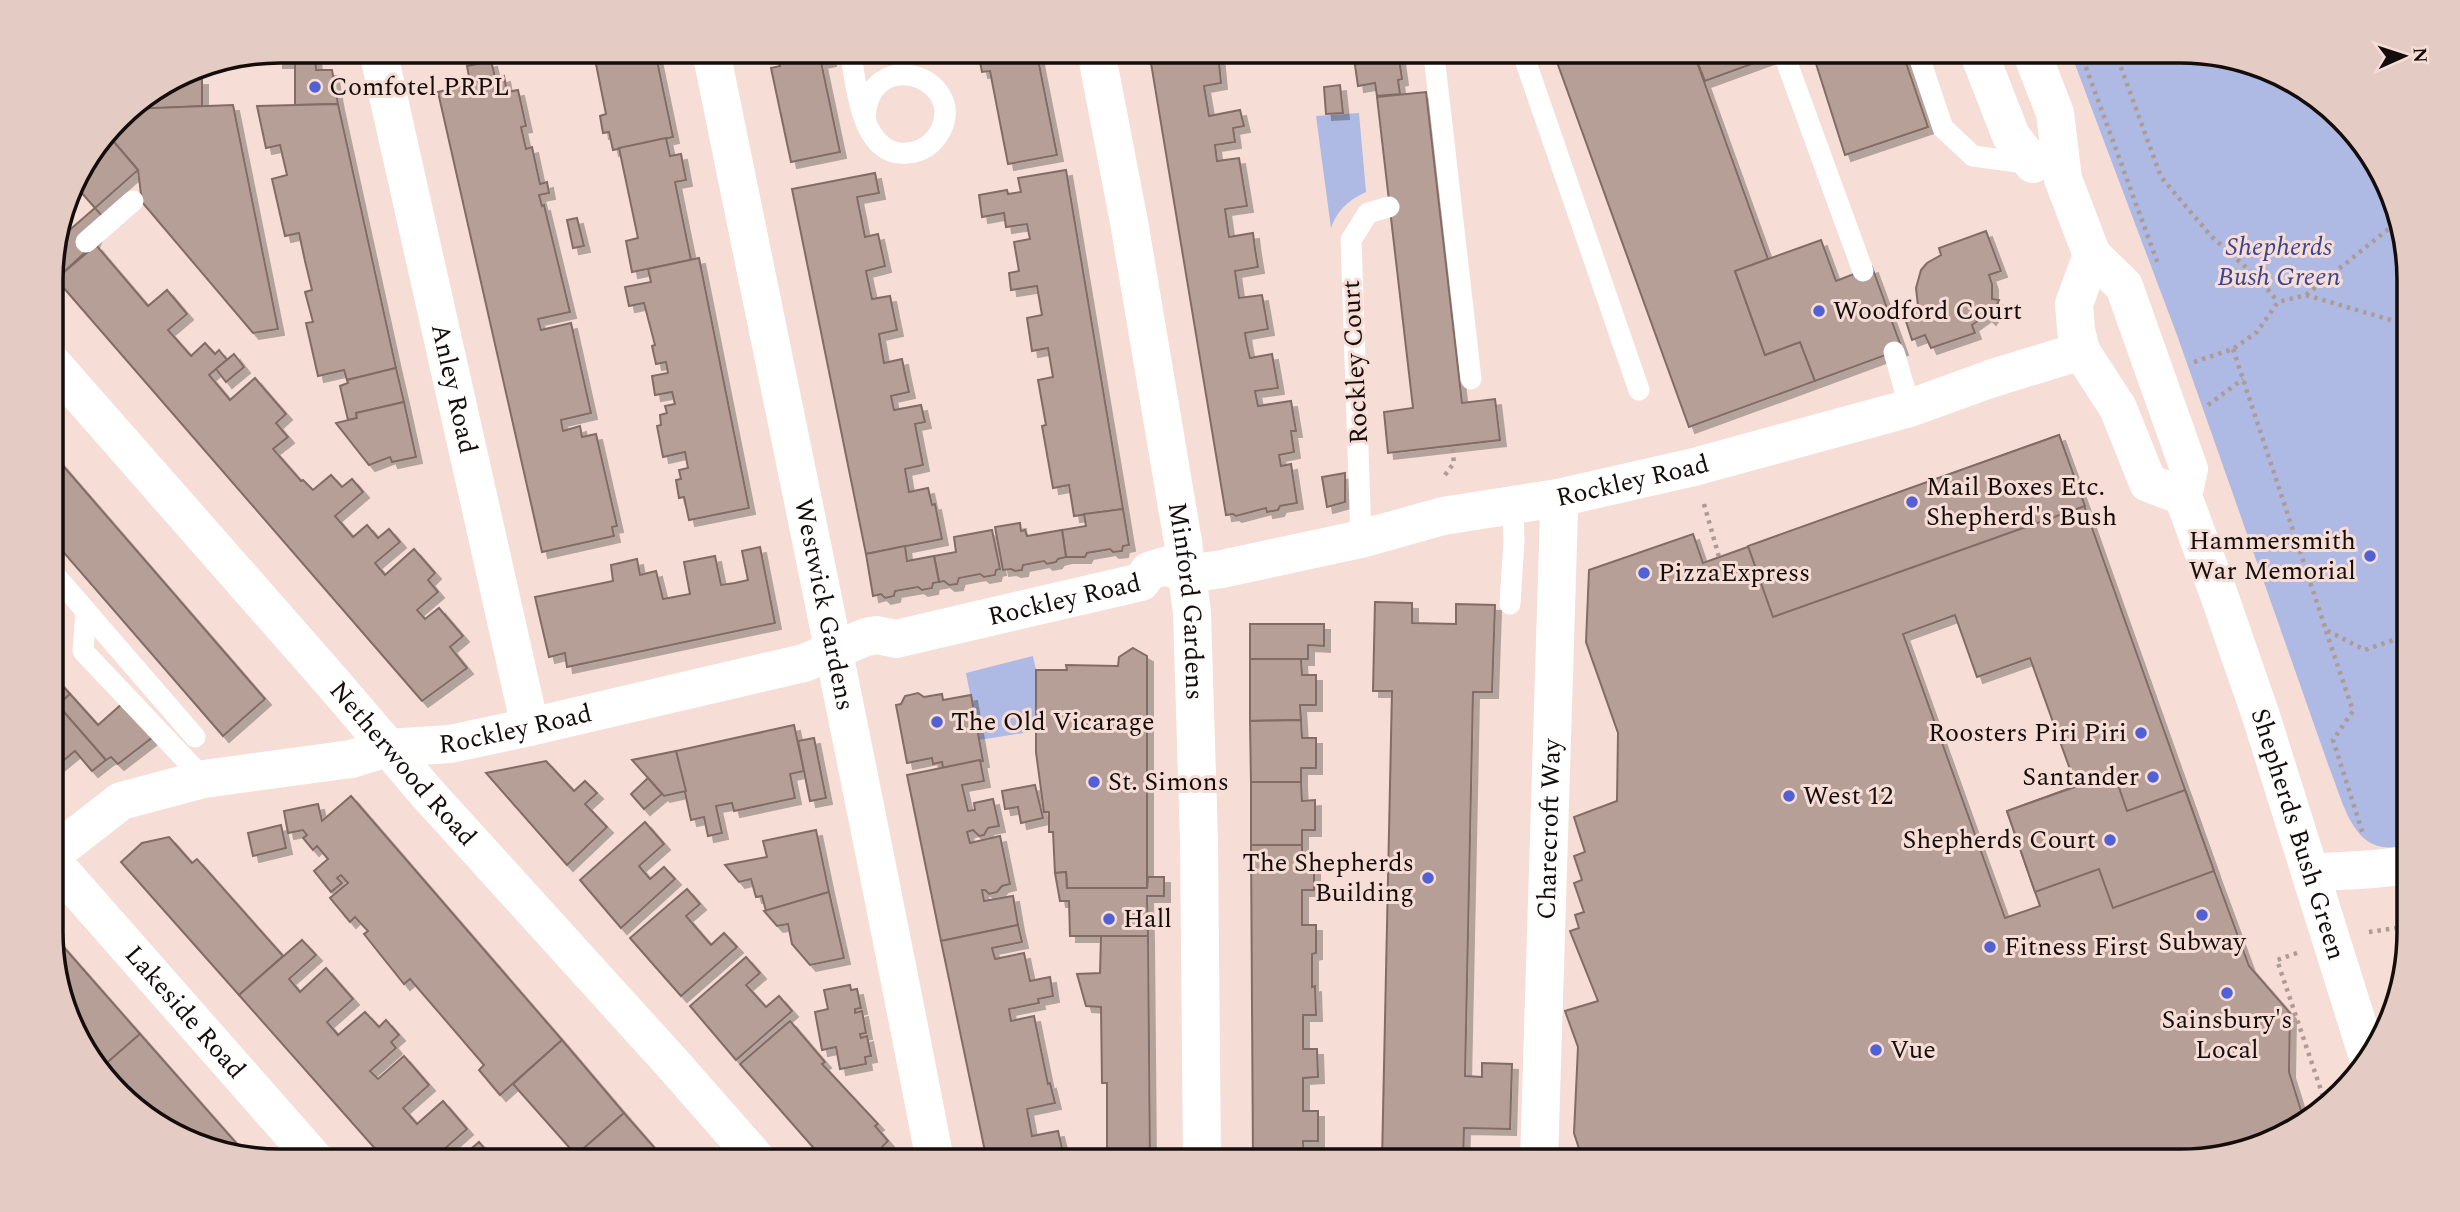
<svg xmlns="http://www.w3.org/2000/svg" width="2460" height="1212" font-family="Spectral,serif">
<defs>
<filter id="shadow"><feDropShadow dx="6" dy="6" stdDeviation="0" flood-color="#0004"/></filter>
</defs>
<rect width="100%" height="100%" fill="#f6ddd5"/>
<!-- green -->
<g fill="#aeb9e4">
<path d="M2070,51H2180L2281,74L2362,141L2407,251L2409,844C2354,862 2345,806 2329,767L2177,335Z"/>
<path d="M1359,113L1366,192C1349,200 1338,209 1331,228L1316,116Z"/>
<polygon points="1033,656 1036,670 1036,731 979,740 966,673"/>
</g>
<!-- building -->
<g fill="#b69f97" stroke="#826c65" stroke-width="2" fill-rule="evenodd" filter="url(#shadow)">
<polygon points="280,51 295,51 295,62 277,62 277,53 268,53"/>
<polygon points="295,51 315,51 316,70 332,70 338,104 295,105"/>
<polygon points="608,51 655,51 673,137 613,150 609,132 603,133 600,116 606,114 595,59 604,57 603,52"/>
<polygon points="777,51 828,51 830,60 821,62 840,152 791,162 771,68 780,66"/>
<polygon points="978,51 1028,51 1030,60 1038,59 1057,155 1008,164 990,71 982,72"/>
<polygon points="1149,51 1199,51 1200,56 1218,53 1221,83 1204,86 1209,116 1240,110 1244,126 1233,128 1235,142 1215,145 1217,161 1239,158 1247,206 1225,209 1229,237 1253,233 1255,249 1258,267 1235,271 1239,298 1262,295 1268,329 1245,333 1247,345 1250,358 1272,354 1278,388 1255,391 1258,406 1291,401 1296,431 1291,431 1294,452 1279,455 1281,466 1291,464 1297,503 1280,506 1278,510 1267,512 1266,508 1236,516 1233,514 1226,515"/>
<polygon points="1353,51 1398,51 1402,79 1398,80 1400,94 1377,96 1375,83 1358,86"/>
<polygon points="1553,51 1693,51 1768,259 1735,271 1765,355 1800,342 1815,381 1689,427"/>
<polygon points="1693,51 1787,51 1705,81"/>
<polygon points="1812,51 1902,51 1928,127 1845,155"/>
<polygon points="491,61 495,77 470,82 467,66"/>
<polygon points="504,76 507,92 518,90 526,126 521,127 526,149 532,147 540,184 547,182 549,193 539,195 542,206 544,205 570,312 538,319 541,330 571,323 591,413 561,420 563,431 580,426 582,437 596,434 617,526 612,527 614,536 542,552 438,92"/>
<polygon points="202,79 202,106 140,109 140,101 174,80"/>
<polygon points="1340,85 1343,113 1326,114 1324,87"/>
<polygon points="1426,92 1462,403 1495,399 1500,440 1388,453 1384,412 1413,408 1377,97"/>
<polygon points="338,104 396,368 347,380 344,370 318,376 306,323 313,322 305,292 312,290 305,261 299,233 285,236 272,179 287,175 280,145 266,148 257,106"/>
<polygon points="233,105 278,329 253,333 142,202 138,170 108,135 128,109"/>
<polygon points="108,135 138,170 95,208 73,183"/>
<polygon points="666,138 670,156 681,154 686,180 675,182 691,260 632,272 626,241 638,238 619,148"/>
<polygon points="1066,170 1123,509 1074,516 1069,485 1053,488 1042,426 1046,425 1038,380 1053,377 1048,348 1032,351 1027,318 1042,315 1037,286 1011,290 1009,273 1019,271 1014,242 1030,239 1027,224 1006,227 1004,213 982,217 979,195 1007,190 1008,194 1021,192 1018,178"/>
<polygon points="875,173 879,193 857,197 865,237 878,234 885,266 866,271 872,299 890,296 897,330 879,334 884,363 902,359 905,374 909,392 891,396 894,410 921,405 925,422 915,424 923,465 905,469 909,492 928,488 932,505 935,504 942,539 866,554 792,189"/>
<polygon points="95,208 103,217 91,247 56,279 51,276 51,265 58,240"/>
<polygon points="577,218 584,246 573,248 567,220"/>
<polygon points="1986,231 2001,271 1989,275 1992,284 1992,299 1999,300 1993,314 1990,319 1986,315 1972,325 1975,333 1931,348 1925,335 1912,340 1903,312 1918,306 1916,288 1921,270 1927,263 1941,255 1939,248"/>
<polygon points="1821,240 1836,281 1872,267 1902,349 1815,381 1800,342 1765,355 1735,271"/>
<polygon points="96,245 148,306 167,290 187,314 168,330 191,356 205,343 215,354 219,350 227,360 209,375 230,400 255,378 266,391 286,414 276,423 288,437 273,449 301,481 303,480 313,490 331,475 342,487 352,479 363,492 335,516 353,537 367,525 378,538 389,529 400,542 375,563 385,575 414,549 435,573 428,580 438,592 417,610 425,619 439,608 463,636 450,647 467,668 422,701 416,694 56,279"/>
<polygon points="699,258 749,508 689,520 684,497 679,498 676,480 681,479 679,470 688,468 685,452 663,457 657,426 661,425 660,415 667,413 665,406 675,404 672,392 655,395 652,376 668,373 666,362 656,364 652,346 655,345 644,303 629,306 625,287 651,282 648,269"/>
<polygon points="234,354 244,367 226,382 216,369"/>
<polygon points="396,368 404,402 356,413 357,418 348,420 340,386 348,383 347,380"/>
<polygon points="404,402 416,457 392,462 390,457 369,465 336,423 357,418 356,413"/>
<path d="M2059,435L2214,871L2249,966L2290,1013L2289,1072L2305,1123L2194,1161H1583L1574,1133L1578,1047L1565,1011L1598,1001L1570,931L1579,928L1575,915L1584,912L1574,883L1582,880L1574,856L1585,852L1574,817L1617,801L1618,733L1586,642L1589,570L1693,534L1703,563ZM1955,615L1977,677L2030,658L2076,786L2007,811L2040,906L2005,918L1903,634Z"/>
<polygon points="2059,435 2085,506 1773,617 1748,546"/>
<polygon points="52,453 265,699 223,736 52,539"/>
<polygon points="1345,473 1345,502 1327,507 1322,477"/>
<polygon points="1123,509 1129,545 1123,546 1122,551 1113,552 1110,549 1087,553 1085,557 1066,557 1062,530 1086,526 1084,514"/>
<polygon points="1020,523 1021,531 1025,530 1027,536 1062,530 1066,557 1058,559 1056,562 1047,564 1044,561 1023,565 1022,570 1015,571 1011,569 1003,570 995,527"/>
<polygon points="992,530 1000,569 996,570 995,575 984,577 980,574 959,578 957,584 949,585 944,581 939,582 934,556 956,552 954,537"/>
<polygon points="905,546 907,561 934,556 939,582 933,583 932,588 922,590 918,587 895,591 894,596 885,598 881,594 873,596 866,554"/>
<polygon points="760,547 775,623 567,667 565,653 549,657 535,597 613,581 611,565 637,559 640,575 656,571 663,599 690,594 684,562 715,556 721,585 735,583 748,580 742,551"/>
<polygon points="1375,602 1412,603 1412,623 1456,624 1456,604 1495,605 1492,692 1473,692 1465,1076 1482,1077 1482,1063 1512,1064 1510,1129 1464,1128 1463,1161 1382,1161 1392,691 1373,691"/>
<polygon points="1250,624 1324,624 1324,646 1308,645 1308,659 1250,659"/>
<polygon points="1133,648 1147,656 1147,888 1067,888 1066,872 1055,873 1053,832 1049,832 1049,812 1044,812 1036,752 1036,670 1067,670 1066,665 1118,666 1119,657"/>
<polygon points="1250,659 1301,659 1302,675 1316,675 1316,705 1300,705 1301,720 1250,721"/>
<polygon points="52,674 70,694 58,705 106,760 92,771 75,751 52,770"/>
<polygon points="918,693 924,697 942,694 943,700 971,695 983,761 943,768 942,762 933,764 932,758 907,763 896,705 901,704 905,696"/>
<polygon points="70,694 98,725 123,703 153,737 118,764 111,757 106,760 58,705"/>
<polygon points="1301,720 1302,738 1316,738 1316,768 1301,768 1301,782 1251,782 1250,721"/>
<polygon points="794,725 804,771 790,774 795,798 734,811 732,803 716,806 722,833 708,836 704,817 691,820 676,751"/>
<polygon points="814,738 826,798 810,801 798,741"/>
<polygon points="676,751 686,791 664,796 632,760"/>
<polygon points="980,760 984,781 962,785 968,811 975,810 974,803 993,799 999,826 988,828 984,835 979,836 973,830 967,832 970,843 1000,836 1010,884 1002,886 997,892 989,894 985,890 982,890 984,901 1013,896 1018,925 941,941 907,775"/>
<polygon points="546,761 574,791 585,781 597,793 585,804 607,827 567,865 486,773"/>
<polygon points="2114,773 2127,811 2185,790 2214,871 2113,908 2099,869 2035,892 2007,811"/>
<polygon points="648,778 662,794 644,809 631,794"/>
<polygon points="1251,782 1301,782 1302,801 1315,800 1315,830 1302,830 1302,845 1251,845"/>
<polygon points="1035,785 1043,818 1021,823 1018,807 1005,809 1002,791"/>
<polygon points="351,796 562,1040 500,1095 479,1070 484,1065 410,979 404,984 364,934 368,931 355,917 350,922 330,898 348,883 341,875 337,878 342,883 331,892 314,871 328,859 317,846 313,850 303,838 307,835 303,830 288,833 284,811 318,804 322,821"/>
<polygon points="645,822 664,844 639,866 650,879 664,867 675,879 621,928 580,880"/>
<polygon points="281,825 286,848 253,856 248,833"/>
<polygon points="816,830 829,892 766,911 762,896 756,897 751,879 739,882 725,865 767,857 763,841"/>
<polygon points="169,837 192,863 197,859 283,956 239,995 121,862 142,843"/>
<polygon points="1251,845 1302,845 1302,864 1314,864 1314,890 1302,890 1302,925 1316,925 1316,953 1312,954 1312,987 1315,986 1316,1015 1303,1015 1303,1049 1317,1049 1318,1077 1303,1078 1303,1111 1318,1111 1318,1141 1303,1141 1304,1161 1253,1161"/>
<polygon points="1066,872 1067,888 1147,888 1148,877 1164,877 1164,896 1147,896 1148,936 1070,936 1069,901 1060,901 1055,873"/>
<polygon points="687,889 700,904 686,916 711,945 724,933 737,947 681,996 630,938"/>
<polygon points="829,892 844,958 810,965 792,944 788,924 777,926 764,911"/>
<polygon points="1018,925 1022,942 992,948 995,959 1024,953 1030,981 1050,977 1053,996 1038,999 1039,1003 1009,1009 1011,1021 1034,1016 1048,1084 1050,1083 1055,1103 1027,1109 1032,1136 1058,1131 1065,1161 987,1161 941,941"/>
<polygon points="53,935 140,1034 98,1071 53,962"/>
<polygon points="1101,936 1148,936 1150,1161 1107,1161 1107,1083 1102,1083 1101,1007 1086,1006 1077,974 1100,973"/>
<polygon points="302,940 316,955 289,979 300,992 326,968 353,999 327,1022 338,1035 365,1012 379,1027 386,1020 399,1035 391,1042 396,1048 370,1071 378,1079 404,1056 429,1085 403,1108 417,1124 443,1101 467,1129 442,1151 450,1161 386,1161 239,995"/>
<polygon points="746,957 760,973 746,985 766,1007 779,996 792,1011 736,1060 690,1006"/>
<polygon points="850,985 851,990 857,989 861,1008 855,1009 855,1013 862,1011 866,1033 860,1034 861,1038 867,1036 871,1056 865,1057 866,1064 840,1069 836,1047 822,1050 815,1012 828,1009 824,990"/>
<polygon points="790,1021 825,1062 822,1064 878,1124 875,1126 888,1141 882,1147 885,1161 825,1161 740,1064"/>
<polygon points="140,1034 245,1153 179,1138 108,1080 112,1077 102,1067"/>
<polygon points="562,1040 624,1113 576,1155 513,1084"/>
<polygon points="624,1113 666,1161 569,1161 576,1155"/>
<polygon points="479,1142 493,1158 489,1161 457,1161"/>
</g>
<g fill="none" stroke-linecap="round" stroke-linejoin="round">
<!-- path -->
<g stroke="#af9b95" stroke-width="4.5" stroke-dasharray="3.5 5" stroke-linecap="butt">
<polyline points="2080,51 2158,264"/>
<polyline points="2115,51 2161,177 2211,236 2260,280 2278,302"/>
<polyline points="2306,295 2408,325"/>
<polyline points="2233,349 2326,630 2365,650 2408,635"/>
<polyline points="2194,362 2233,349 2257,332 2278,302 2306,295 2396,223"/>
<polyline points="2208,405 2243,379"/>
<polyline points="1445,475 1454,463 1452,446"/>
<polyline points="1704,504 1719,557"/>
<polyline points="2326,631 2353,711 2333,740 2363,834"/>
<polyline points="2369,932 2409,926"/>
<polyline points="2297,953 2277,960 2325,1102"/>
</g>
<!-- service -->
<g stroke="#fff" stroke-width="21">
<path d="M850,51C857,84 860,157 907,153C923,152 934,143 941,130C966,76 868,44 865,119"/>
<polyline points="1522,51 1639,390"/>
<polyline points="1917,51 1943,128 1973,156 2033,164"/>
<polyline points="1783,52 1863,271"/>
<polyline points="1434,55 1471,379"/>
<polyline points="86,242 133,201"/>
<polyline points="1894,352 1910,408"/>
<polyline points="1361,539 1351,240 1368,213 1389,207"/>
<polyline points="52,572 86,611 83,651 204,779"/>
<polyline points="1510,604 1514,541 1513,504"/>
<polyline points="86,611 195,737"/>
</g>
<!-- minor -->
<g stroke="#fff" stroke-width="38">
<path id="s1" d="M378,51L530,727"/>
<path id="s2" d="M711,51C786,421 864,790 935,1161"/>
<path id="s3" d="M1096,51L1129,222L1183,542L1192,613L1199,841L1202,1161"/>
<path id="s4" d="M51,362L333,683L426,792L672,1063L758,1161"/>
<path id="s5" d="M53,854L121,801L204,779L351,759L387,748L450,744L530,727L804,663L866,637L877,635L896,639L1141,582L1149,571L1165,566L1188,574L1222,569L1361,539L1443,516L1558,498L1694,467L1910,408L1990,379L2081,351"/>
<path id="s6" d="M53,862L316,1161"/>
<path id="s7" d="M1539,1161L1559,512L1558,498"/>
</g>
<!-- primary -->
<g stroke="#fff" stroke-width="38">
<polyline points="1978,51 2011,136 2033,164"/>
<path id="s8" d="M2031,51L2055,113L2063,179L2092,255L2124,286L2189,469L2183,496L2218,592L2261,716L2367,1054"/>
<polyline points="2092,255 2074,304 2076,330 2081,351 2118,408 2148,483 2183,496"/>
<path d="M2311,873C2342,870 2380,871 2409,864"/>
</g>
</g>
<!-- markers -->
<g fill="#5260d6" stroke="#f6ddd5" stroke-width="2.5">
<circle cx="315" cy="87" r="7"/>
<circle cx="1819" cy="311" r="7"/>
<circle cx="1912" cy="502" r="7"/>
<circle cx="2370" cy="556" r="7"/>
<circle cx="1644" cy="573" r="7"/>
<circle cx="937" cy="722" r="7"/>
<circle cx="2141" cy="733" r="7"/>
<circle cx="2153" cy="777" r="7"/>
<circle cx="1094" cy="782" r="7"/>
<circle cx="1789" cy="796" r="7"/>
<circle cx="2110" cy="840" r="7"/>
<circle cx="1428" cy="878" r="7"/>
<circle cx="2202" cy="915" r="7"/>
<circle cx="1109" cy="919" r="7"/>
<circle cx="1990" cy="947" r="7"/>
<circle cx="2227" cy="993" r="7"/>
<circle cx="1876" cy="1050" r="7"/>
</g>
<g text-anchor="middle" dominant-baseline="central" stroke-width="6" stroke-linejoin="round" paint-order="stroke">
<!-- poi labels -->
<g font-size="26" fill="#150d0b" stroke="#f6ddd5" text-anchor="start">
<text x="329" y="87">Comfotel PRPL</text>
<text x="1833" y="311">Woodford Court</text>
<text x="1926" y="487">Mail Boxes Etc.<tspan x="1926" dy="30">Shepherd's Bush</tspan></text>
<text x="2356" y="541" text-anchor="end">Hammersmith<tspan x="2356" dy="30">War Memorial</tspan></text>
<text x="1658" y="573">PizzaExpress</text>
<text x="951" y="722">The Old Vicarage</text>
<text x="2127" y="733" text-anchor="end">Roosters Piri Piri</text>
<text x="2139" y="777" text-anchor="end">Santander</text>
<text x="1108" y="782">St. Simons</text>
<text x="1803" y="796">West 12</text>
<text x="2096" y="840" text-anchor="end">Shepherds Court</text>
<text x="1414" y="863" text-anchor="end">The Shepherds<tspan x="1414" dy="30">Building</tspan></text>
<text x="1123" y="919">Hall</text>
<text x="2202" y="942" text-anchor="middle">Subway</text>
<text x="2004" y="947">Fitness First</text>
<text x="2227" y="1020" text-anchor="middle">Sainsbury's<tspan x="2227" dy="30">Local</tspan></text>
<text x="1890" y="1050">Vue</text>
</g>
<!-- park labels -->
<g font-size="26" font-style="italic" fill="#3a4494" stroke="#f6ddd5">
<text x="2279" y="247">Shepherds<tspan x="2279" dy="30">Bush Green</tspan></text>
</g>
<!-- street labels -->
<g font-size="26" fill="#150d0b" stroke="#f6ddd5">
<text transform="translate(1355 362) rotate(-93)">Rockley Court</text>
<text stroke="none"><textPath href="#s1" startOffset="346">Anley Road</textPath></text>
<text stroke="none"><textPath href="#s5" startOffset="1643">Rockley Road</textPath></text>
<text stroke="none"><textPath href="#s5" startOffset="1055">Rockley Road</textPath></text>
<text stroke="none"><textPath href="#s3" startOffset="558">Minford Gardens</textPath></text>
<text stroke="none"><textPath href="#s2" startOffset="565">Westwick Gardens</textPath></text>
<text stroke="none"><textPath href="#s5" startOffset="488">Rockley Road</textPath></text>
<text stroke="none"><textPath href="#s4" startOffset="534">Netherwood Road</textPath></text>
<text stroke="none"><textPath href="#s7" startOffset="332">Charecroft Way</textPath></text>
<text stroke="none"><textPath href="#s8" startOffset="838">Shepherds Bush Green</textPath></text>
<text stroke="none"><textPath href="#s6" startOffset="200">Lakeside Road</textPath></text>
</g>
</g>
<!-- crop -->
<path d="M0 0H2460V1212H0ZM280 63H2180A217 217 0 0 1 2397 280V932A217 217 0 0 1 2180 1149H280A217 217 0 0 1 63 932V280A217 217 0 0 1 280 63Z" fill="#e4ccc5" fill-rule="evenodd"/>
<path fill="none" stroke="#150d0b" stroke-width="3.5" d="M280 63H2180A217 217 0 0 1 2397 280V932A217 217 0 0 1 2180 1149H280A217 217 0 0 1 63 932V280A217 217 0 0 1 280 63Z"/>
<!-- north arrow -->
<g transform="translate(2404 56) rotate(87)" stroke="#f6ddd5" stroke-width="5" paint-order="stroke">
<path d="M0-5L12 26L0 18L-12 26Z" fill="#150d0b"/>
<text y="-10" font-size="19" font-weight="bold" text-anchor="middle" fill="#150d0b">N</text>
</g>
</svg>
